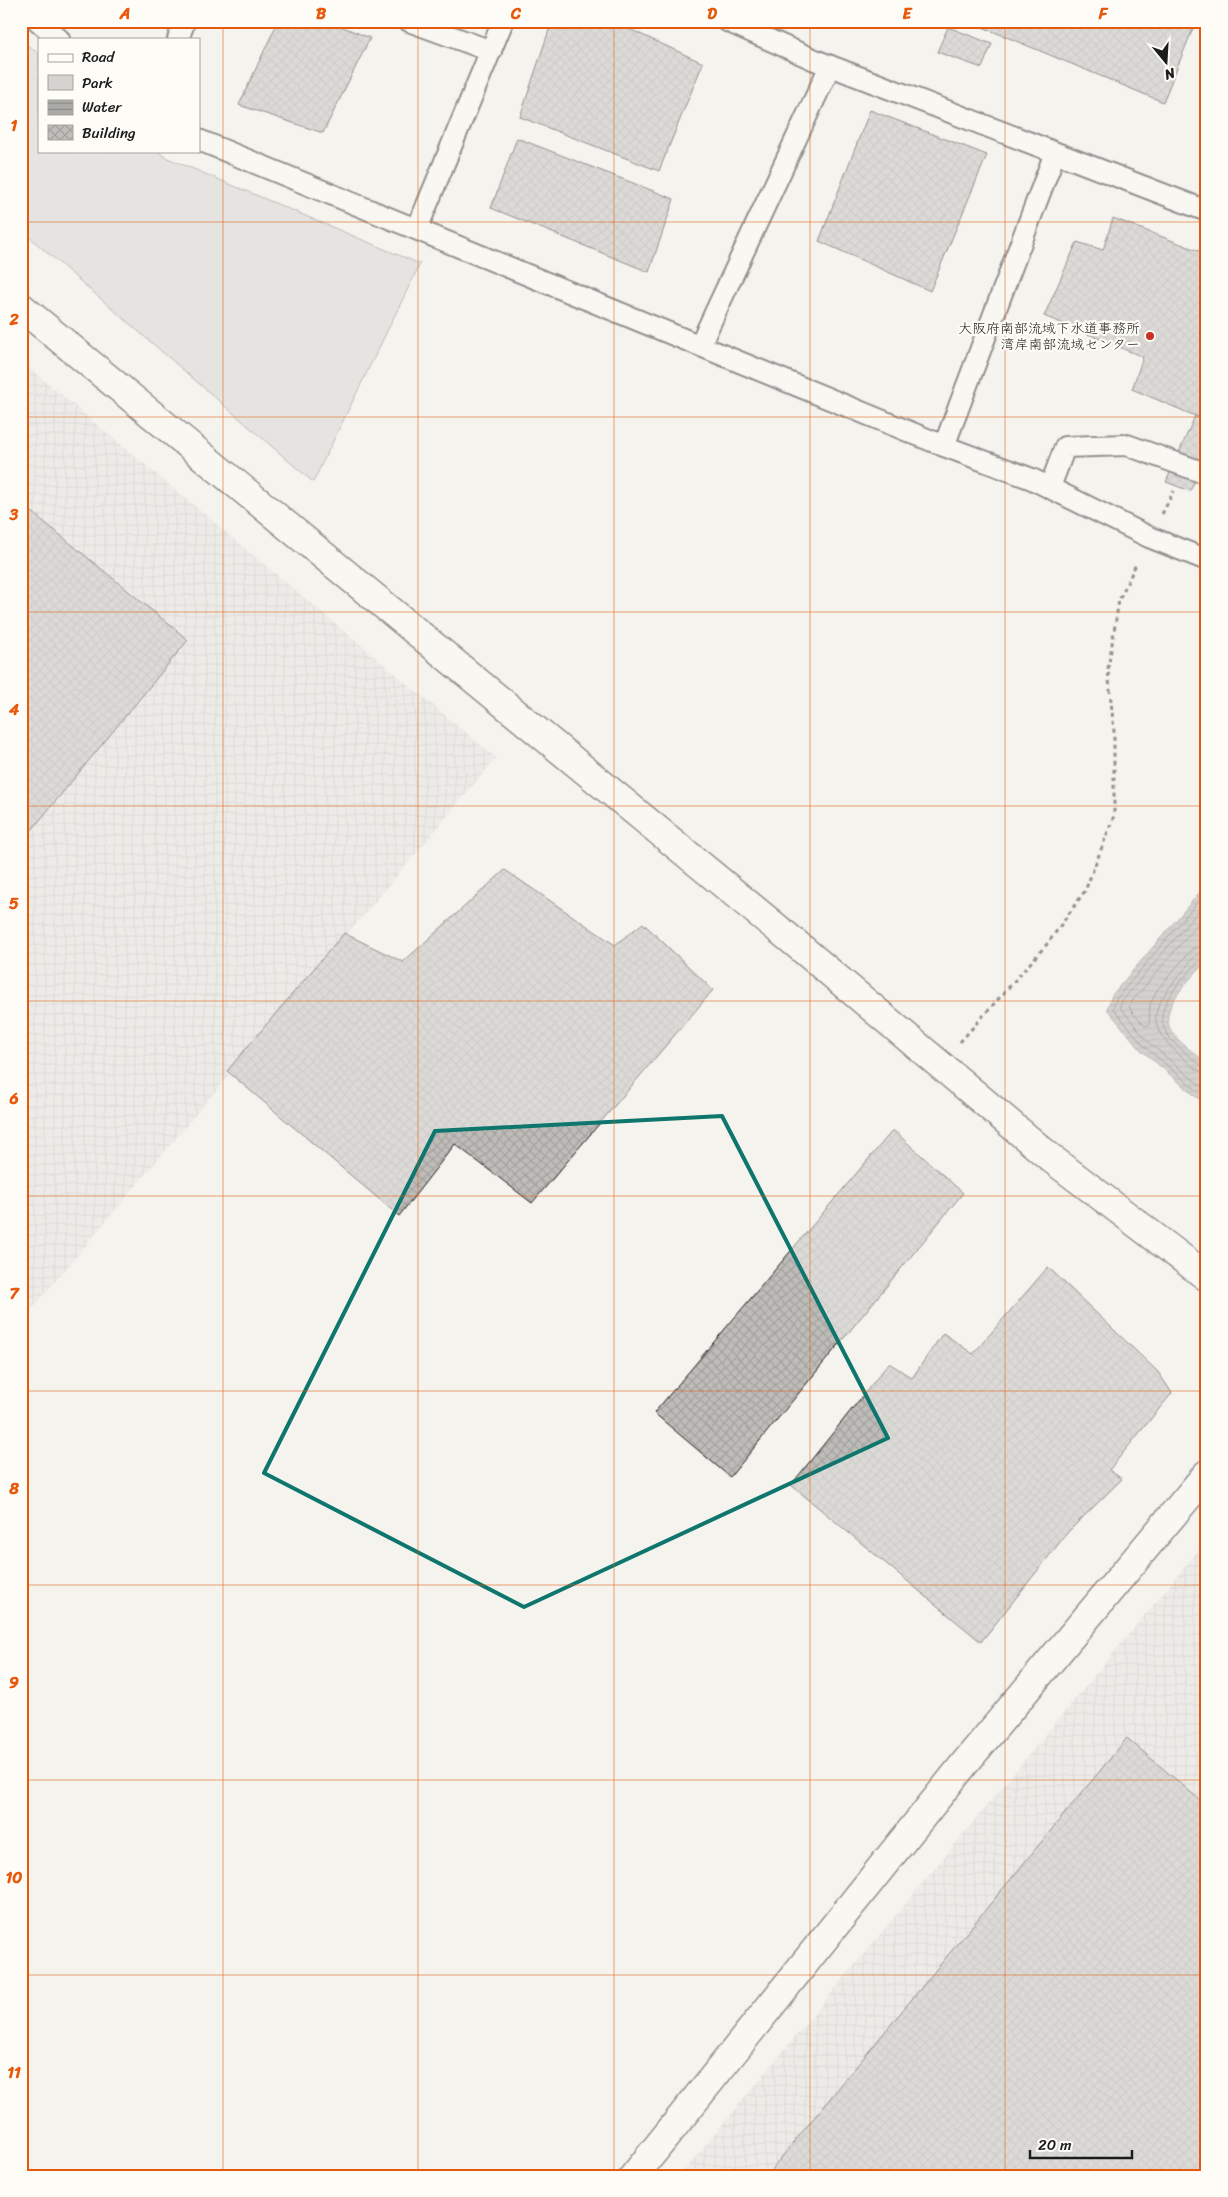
<svg xmlns="http://www.w3.org/2000/svg" width="1228" height="2197" font-family="Sriracha,'Klee One',sans-serif">
<defs>
<pattern id="industrial-grid" width="8" height="8" patternUnits="userSpaceOnUse" patternTransform="scale(1.25)"><rect width="8" height="8" fill="#e4e3de"/><path d="M0 4h8M4 0v8" fill="none" stroke="#c3c2be"/></pattern>
<pattern id="water-rules" width="6" height="5" patternUnits="userSpaceOnUse" patternTransform="scale(1.25)"><rect width="6" height="5" fill="#abaaa6"/><path d="M0 2.5h6" fill="none" stroke="#8a8a86"/></pattern>
<pattern id="building-cross-hatch" width="8" height="8" patternUnits="userSpaceOnUse" patternTransform="scale(1.25)"><rect width="8" height="8" fill="#bebdba"/><path d="M0 0l8 8M0 8l8-8" fill="none" stroke="#a3a29f"/></pattern>
</defs>
<rect width="100%" height="100%" fill="#f4f3ee"/>
<filter id="ink" filterUnits="userSpaceOnUse"><feTurbulence type="fractalNoise" baseFrequency=".02" numOctaves="2"/><feDisplacementMap in="SourceGraphic" scale="10" xChannelSelector="R" yChannelSelector="G"/><feConvolveMatrix kernelMatrix="1 2 1 2 8 2 1 2 1" color-interpolation-filters="sRGB"/></filter>
<g filter="url(#ink)">
<!-- industrial -->
<g fill="url(#industrial-grid)">
<polygon points="21,361 496,758 21,1322"/>
<polygon points="1207,1540 1207,2176 680,2176"/>
</g>
<!-- park -->
<polygon fill="#d4d3cf" stroke="#787876" points="21,40 39,54 39,151 158,151 165,157 420,264 313,482 21,230"/>
<!-- water -->
<path fill="url(#water-rules)" stroke="#72716f" d="M1207,884V960C1193,977 1155,1009 1172,1032C1180,1044 1195,1053 1207,1063V1106L1141,1050L1107,1009L1112,995Z"/>
<g fill="none" stroke-linecap="round" stroke-linejoin="round">
<!-- shore -->
<g stroke="#555553" stroke-width="1">
<polyline points="1207,891 1117,998 1113,1008 1144,1046 1207,1099"/>
<polyline points="1207,901 1122,1001 1120,1007 1148,1042 1207,1091"/>
<polyline points="1207,913 1129,1005 1131,1011 1145,1026 1149,1025 1150,1005 1157,990 1192,949 1207,944"/>
<path d="M1207,951C1196,952 1190,962 1184,970C1155,1004 1140,1022 1181,1056C1189,1063 1197,1072 1207,1073"/>
<path d="M1207,957L1201,959C1185,978 1149,1007 1167,1034C1175,1046 1190,1056 1201,1065L1207,1066"/>
</g>
</g>
<!-- building -->
<g fill="url(#building-cross-hatch)" stroke="#1c1c1c">
<polygon points="278,21 328,21 370,38 323,133 239,105"/>
<polygon points="552,21 612,21 703,63 659,171 520,117"/>
<polygon points="968,21 1196,21 1163,102"/>
<polygon points="948,27 992,44 982,68 937,52"/>
<polygon points="870,110 987,155 930,291 819,241"/>
<polygon points="517,138 674,199 649,272 491,208"/>
<polygon points="1113,218 1207,254 1207,421 1132,389 1143,357 1044,316 1077,242 1103,250"/>
<polygon points="1195,416 1207,421 1207,455 1190,491 1166,482"/>
<polygon points="21,503 188,640 21,843"/>
<polygon points="505,870 615,945 643,923 713,990 532,1203 455,1144 399,1216 227,1071 344,933 403,962"/>
<polygon points="893,1130 963,1193 730,1477 654,1413"/>
<polygon points="1048,1267 1158,1372 1172,1393 1109,1470 1122,1479 1068,1532 981,1642 791,1485 889,1363 912,1378 943,1333 973,1354"/>
<polygon points="1127,1738 1207,1806 1207,2176 766,2176"/>
</g>
<g fill="none" stroke-linecap="round" stroke-linejoin="round">
<defs>
<g id="service">
<polyline points="38,21 59,39"/>
<polyline points="409,21 491,51"/>
<polyline points="727,21 815,60 1207,211"/>
<polyline points="178,39 185,21"/>
<polyline points="199,140 944,446 1055,153"/>
<polyline points="417,229 503,21"/>
<polyline points="700,345 830,66"/>
<polyline points="944,446 1032,479 1149,537 1207,560"/>
<polyline points="1050,487 1065,447 1127,445 1207,474"/>
</g>
<polyline id="minor" points="634,2176 965,1763 1207,1474"/>
<polyline id="tertiary" points="21,307 794,942 1052,1159 1207,1277"/>
</defs>
<!-- service casing -->
<use href="#service" stroke="#1c1c1c" stroke-width="24"/>
<!-- minor casing -->
<use href="#minor" stroke="#1c1c1c" stroke-width="31"/>
<!-- tertiary casing -->
<use href="#tertiary" stroke="#1c1c1c" stroke-width="31"/>
<!-- path -->
<g stroke="#1c1c1c" stroke-width="3" stroke-dasharray="4 4" stroke-linecap="butt">
<polyline points="1162,514 1174,491"/>
<polyline points="960,1042 1048,943 1085,891 1114,816 1114,732 1108,669 1119,600 1137,562"/>
</g>
<!-- service -->
<use href="#service" stroke="#fdfcf7" stroke-width="20"/>
<!-- minor -->
<use href="#minor" stroke="#fdfcf7" stroke-width="28"/>
<!-- tertiary -->
<use href="#tertiary" stroke="#fdfcf7" stroke-width="28"/>
</g>
</g>
<!-- marked area -->
<path d="M0 0H1228V2197H0ZM722,1116L888,1438L524,1607L264,1473L435,1131Z" fill="#f4f3ee" fill-opacity=".55" fill-rule="evenodd"/>
<path fill="none" stroke="#0f766e" stroke-width="4" stroke-linejoin="round" d="M722,1116L888,1438L524,1607L264,1473L435,1131Z"/>
<!-- grid -->
<path fill="none" stroke="#e8590c" stroke-width="1" stroke-opacity="0.55" d="M223,21V2176M418,21V2176M614,21V2176M810,21V2176M1005,21V2176M21,222H1207M21,417H1207M21,612H1207M21,806H1207M21,1001H1207M21,1196H1207M21,1391H1207M21,1585H1207M21,1780H1207M21,1975H1207"/>
<!-- markers -->
<circle fill="#c8321e" stroke="#fdfcf7" stroke-width="2" cx="1150" cy="336" r="5"/>
<g text-anchor="middle" dominant-baseline="central" stroke-width="4.5" stroke-linejoin="round" paint-order="stroke">
<!-- poi labels -->
<g font-size="14" fill="#1c1c1c" stroke="#fdfcf7" text-anchor="end">
<text x="1140" y="328">大阪府南部流域下水道事務所<tspan x="1140" dy="16">湾岸南部流域センター</tspan></text>
</g>
</g>
<!-- margin -->
<rect width="1228" height="2197" fill="none" stroke="#fdfcf7" stroke-width="55"/>
<!-- legend -->
<rect x="38" y="38" width="162" height="115" fill="#fdfcf7" stroke="#a3a29f"/>
<rect x="48" y="54" width="25" height="8" fill="#fdfcf7" stroke="#a3a29f"/>
<text x="82" y="62" font-size="15" fill="#1c1c1c">Road</text>
<rect x="48" y="75" width="25" height="15" fill="#d4d3cf" stroke="#a3a29f"/>
<text x="82" y="88" font-size="15" fill="#1c1c1c">Park</text>
<rect x="48" y="100" width="25" height="15" fill="url(#water-rules)" stroke="#a3a29f"/>
<text x="82" y="112" font-size="15" fill="#1c1c1c">Water</text>
<rect x="48" y="125" width="25" height="15" fill="url(#building-cross-hatch)" stroke="#a3a29f"/>
<text x="82" y="138" font-size="15" fill="#1c1c1c">Building</text>
<!-- north arrow -->
<g transform="translate(1166 62) rotate(162)" stroke="#fdfcf7" stroke-width="4" paint-order="stroke">
<path d="M0-4L9 19L0 12L-9 19Z" fill="#1c1c1c"/>
<text y="-8" font-size="14" font-weight="bold" text-anchor="middle" fill="#1c1c1c">N</text>
</g>
<!-- scale -->
<path d="M1030 2150v8h102v-8" fill="none" stroke="#1c1c1c" stroke-width="2.5"/>
<text x="1038" y="2150" font-size="15" fill="#1c1c1c" stroke="#fdfcf7" stroke-width="4" paint-order="stroke">20 m</text>
<rect x="28" y="28" width="1172" height="2142" fill="none" stroke="#e8590c" stroke-width="2"/>
<g font-size="16" text-anchor="middle" font-weight="bold" fill="#e8590c">
<text x="125" y="19">A</text>
<text x="321" y="19">B</text>
<text x="516" y="19">C</text>
<text x="712" y="19">D</text>
<text x="907" y="19">E</text>
<text x="1103" y="19">F</text>
<text x="14" y="131">1</text>
<text x="14" y="325">2</text>
<text x="14" y="520">3</text>
<text x="14" y="715">4</text>
<text x="14" y="909">5</text>
<text x="14" y="1104">6</text>
<text x="14" y="1299">7</text>
<text x="14" y="1494">8</text>
<text x="14" y="1688">9</text>
<text x="14" y="1883">10</text>
<text x="14" y="2078">11</text>
</g>
</svg>
